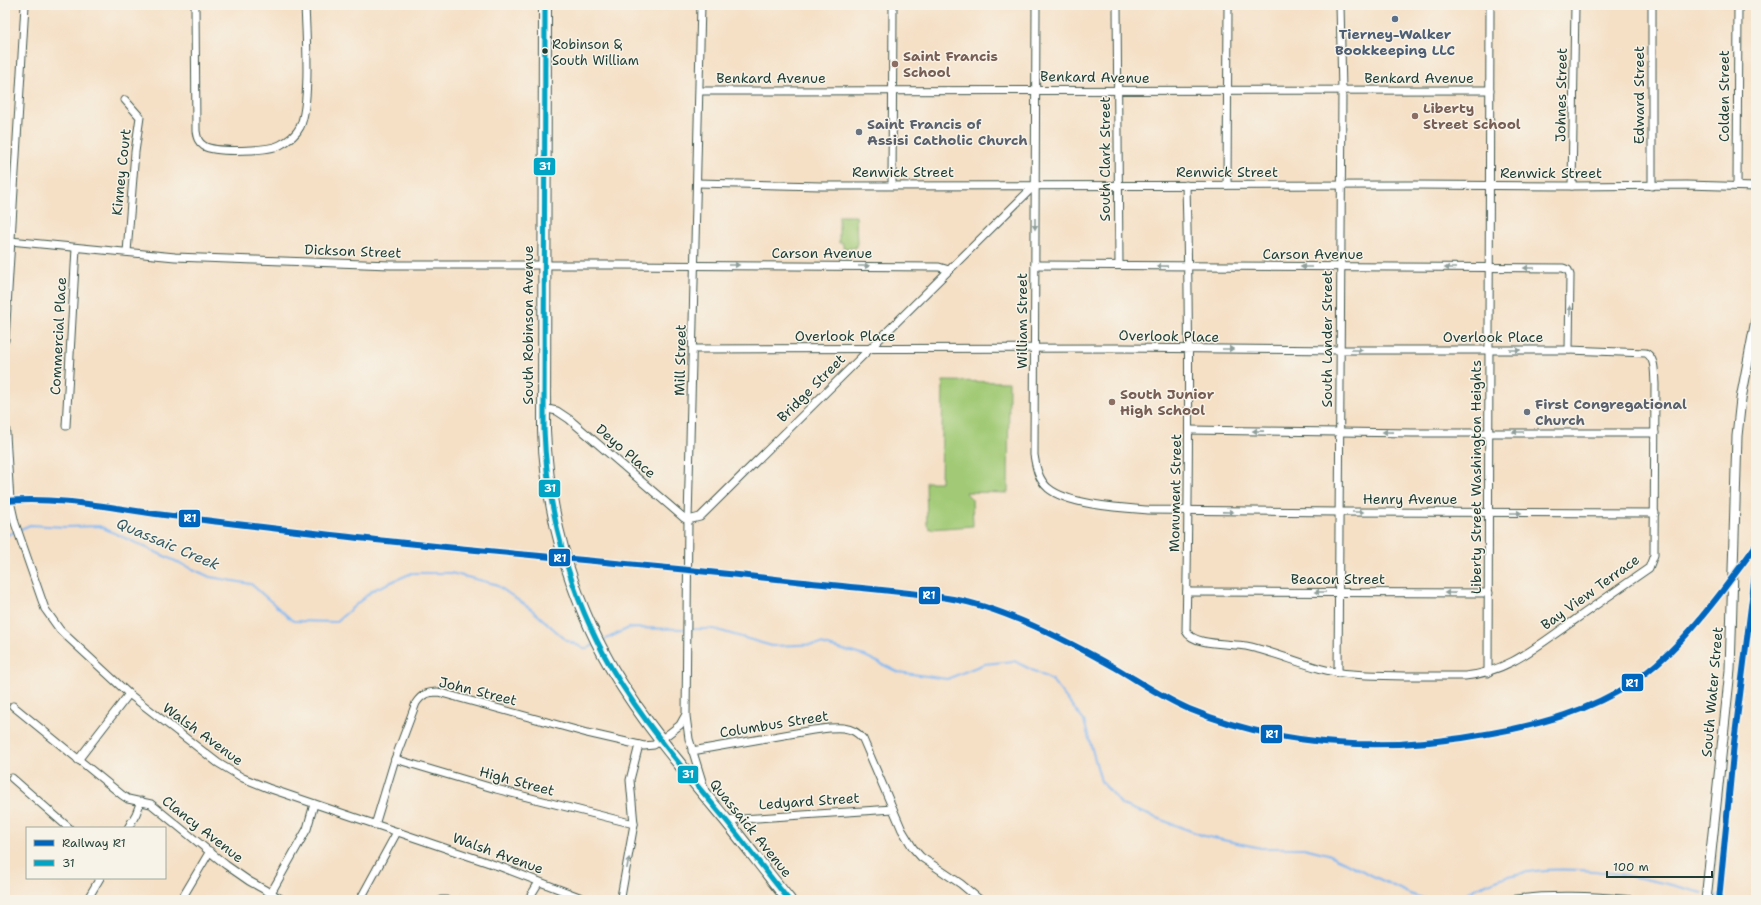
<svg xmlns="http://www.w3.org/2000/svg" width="1761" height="905" font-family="'Shantell Sans',sans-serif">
<rect width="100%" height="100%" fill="#f7f3e8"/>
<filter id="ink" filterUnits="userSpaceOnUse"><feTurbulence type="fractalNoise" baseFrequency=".025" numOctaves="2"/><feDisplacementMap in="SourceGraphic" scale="8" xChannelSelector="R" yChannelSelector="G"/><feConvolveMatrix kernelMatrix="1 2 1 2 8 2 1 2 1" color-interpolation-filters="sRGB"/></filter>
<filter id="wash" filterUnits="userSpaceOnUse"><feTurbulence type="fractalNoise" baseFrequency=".012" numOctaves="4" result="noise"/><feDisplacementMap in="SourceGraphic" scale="16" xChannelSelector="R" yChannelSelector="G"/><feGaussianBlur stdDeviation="0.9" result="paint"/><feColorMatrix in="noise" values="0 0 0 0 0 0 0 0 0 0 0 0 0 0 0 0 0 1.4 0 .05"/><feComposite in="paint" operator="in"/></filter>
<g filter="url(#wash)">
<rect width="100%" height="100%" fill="#f5e0c6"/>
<!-- pitch -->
<g fill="#a2ca76" stroke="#608455">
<polygon points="839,216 856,216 857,244 856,245 856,248 843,248 843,243 839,243"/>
<polygon points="943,381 1009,382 1008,493 965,492 972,499 973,526 930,529 927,525 926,482 941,482"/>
</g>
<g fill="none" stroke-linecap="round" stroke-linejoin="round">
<!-- stream -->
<g stroke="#83b9f2" stroke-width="2">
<polyline points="5,536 30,525 66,527 99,526 210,577 251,584 293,621 336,622 373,590 412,573 451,573 495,584 531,609 566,640 586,649 594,645"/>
<polyline points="689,629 714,629 772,646 821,644 865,656 898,672 947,679 984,664 1014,661 1052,680 1084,721 1101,781 1122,805 1204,836 1261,848 1304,848 1328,854 1410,894 1428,900"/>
<polyline points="602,641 629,628 684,629"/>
<polyline points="1710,895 1728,900"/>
<path d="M1452,900C1470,892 1489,881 1508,876C1570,860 1643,877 1703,893"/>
</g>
</g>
</g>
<g filter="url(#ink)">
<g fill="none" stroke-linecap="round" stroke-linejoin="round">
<defs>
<g id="street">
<path d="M195,5L196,131C197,138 198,142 204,146C216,153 268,151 280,145C288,141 296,135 300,127C311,103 306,33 305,5"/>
<polyline points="701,5 688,520 686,716 689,739 705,791"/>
<path d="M1036,5L1034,455C1036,467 1038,479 1048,488C1068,505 1122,508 1148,510L1339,512L1655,513"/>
<polyline points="1117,5 1119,265"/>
<polyline points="700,91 1490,90"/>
<polyline points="125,100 140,117 135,152 127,252"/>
<polyline points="697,183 821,186 1414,185 1572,186 1686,185 1756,187"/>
<polyline points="892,185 893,5"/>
<polyline points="1227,185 1228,5"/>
<polyline points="1572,186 1575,5"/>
<polyline points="1652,186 1652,5"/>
<polyline points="1737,186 1738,5"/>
<polyline points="10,241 175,257 390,265 618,265 939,267 949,270"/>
<polyline points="1035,265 1563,268 1568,270 1570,275 1569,350"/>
<polyline points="5,340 25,5"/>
<path d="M693,349L1122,348L1340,350H1569L1646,353C1656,359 1654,373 1655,384L1654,555L1649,568C1623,586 1597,604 1572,622C1537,646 1508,672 1465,676C1427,676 1389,677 1352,674C1315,672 1282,653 1246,646C1231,643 1193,646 1186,631C1189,482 1190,334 1186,185"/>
<polyline points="543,408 557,411 569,419 684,518 688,520 700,517 1035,185"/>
<polyline points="5,418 10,501 15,523 45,609 60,630 129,694 218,763 243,778 268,788 501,867 587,900"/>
<polyline points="66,426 76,248"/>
<polyline points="1189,430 1412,433 1655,433"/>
<polyline points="1187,592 1489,593"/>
<polyline points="1338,673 1342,91 1340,5"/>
<polyline points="1488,673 1490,5"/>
<polyline points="13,706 122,795 128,799 151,804 226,865 249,881 283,900"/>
<path d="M692,751L813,730C831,728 851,723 863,739L902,830L913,848L921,857L961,884L980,900"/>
<polyline points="395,759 496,789 634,824"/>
<polyline points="78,760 129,694"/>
<polyline points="12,778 69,828"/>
<polyline points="726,820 893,809"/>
<path d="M375,825L395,759L416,703C422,694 428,692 438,692L587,733L644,746L654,745L680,725L685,716"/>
<polyline points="128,828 136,814 141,801"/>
<polyline points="87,900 100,878"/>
<polyline points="181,900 210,851"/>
<polyline points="267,900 307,829 314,804"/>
<polyline points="360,900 397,832"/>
<polyline points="441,900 446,900"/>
<polyline points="528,900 539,882"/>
<polyline points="618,900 621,897 634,824 630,780 639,745"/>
<path d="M1509,900C1551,894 1591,896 1633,900"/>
</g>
<polyline id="secondary" points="1706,900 1730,670 1737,436 1741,399 1756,320"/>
<path id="highway" d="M545,5L544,430C547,513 570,596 612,669C644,723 685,771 725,819C747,846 767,873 789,900"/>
</defs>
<!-- street casing -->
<use href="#street" stroke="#3f554a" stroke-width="9"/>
<!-- secondary casing -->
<use href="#secondary" stroke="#3f554a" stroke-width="11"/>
<!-- highway casing -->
<use href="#highway" stroke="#3f554a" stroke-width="14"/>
<!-- street -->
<use href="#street" stroke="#fff" stroke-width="7"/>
<!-- secondary -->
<use href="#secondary" stroke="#fff" stroke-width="9"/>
<!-- highway -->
<use href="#highway" stroke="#fff" stroke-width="12"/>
<defs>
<path id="bus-1" d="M545,5L544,430C547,513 570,596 612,669C644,723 685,771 725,819C747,846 767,873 789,900"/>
</defs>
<!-- bus-1 casing -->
<use href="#bus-1" stroke="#f7f3e8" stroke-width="8"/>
<!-- bus-1 -->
<use href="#bus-1" stroke="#02a4c6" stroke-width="5"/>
<defs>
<g id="rail-1">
<path d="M5,501C61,496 116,509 172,516C240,525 308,532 376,540C519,555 662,566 804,582C854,588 904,591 953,599C1005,608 1070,642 1116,668C1140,682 1163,698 1189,709C1285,749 1392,752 1492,733C1542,724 1589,711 1632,683C1669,658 1696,625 1723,590C1734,575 1746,560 1756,545"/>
<polyline points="1719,900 1734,743 1756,566"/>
</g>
</defs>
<!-- rail-1 casing -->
<use href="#rail-1" stroke="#f7f3e8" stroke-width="9"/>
<!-- rail-1 -->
<use href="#rail-1" stroke="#0065bd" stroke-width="6"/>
</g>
<!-- one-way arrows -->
<defs><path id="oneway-solid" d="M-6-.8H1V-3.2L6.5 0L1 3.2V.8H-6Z"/></defs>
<g fill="#8f9e9a">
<use href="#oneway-solid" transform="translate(1035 224) rotate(90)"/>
<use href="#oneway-solid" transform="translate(734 265)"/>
<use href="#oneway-solid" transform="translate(864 266)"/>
<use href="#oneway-solid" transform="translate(1162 266) rotate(-179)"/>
<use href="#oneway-solid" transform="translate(1306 267) rotate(-180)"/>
<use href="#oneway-solid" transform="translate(1450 268) rotate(-180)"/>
<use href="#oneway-solid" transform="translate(1529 268) rotate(-180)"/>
<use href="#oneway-solid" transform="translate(1570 311) rotate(-90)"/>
<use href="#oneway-solid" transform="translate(1228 349)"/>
<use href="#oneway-solid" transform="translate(1357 350)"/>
<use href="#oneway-solid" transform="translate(1515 350)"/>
<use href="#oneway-solid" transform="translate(1258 431) rotate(-179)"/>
<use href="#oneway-solid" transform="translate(1388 432) rotate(-179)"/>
<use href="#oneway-solid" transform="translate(1518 432) rotate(-180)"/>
<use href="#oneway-solid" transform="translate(1228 512) rotate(1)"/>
<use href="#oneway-solid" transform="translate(1358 512)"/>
<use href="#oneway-solid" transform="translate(1516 513)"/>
<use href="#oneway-solid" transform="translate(1320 592) rotate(180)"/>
<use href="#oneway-solid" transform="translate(1450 593) rotate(-179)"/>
<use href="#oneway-solid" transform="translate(628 863) rotate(-78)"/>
</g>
</g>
<!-- markers -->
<circle fill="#5c6f8a" stroke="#f7f3e8" stroke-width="1.5" cx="1395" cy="19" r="4"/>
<circle fill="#1f3d34" stroke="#f7f3e8" stroke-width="1.5" cx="545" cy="51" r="3.5"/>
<g fill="#8d6e63" stroke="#f7f3e8" stroke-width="1.5">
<circle cx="895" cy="64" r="4"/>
<circle cx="1415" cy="116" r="4"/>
<circle cx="1112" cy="402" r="4"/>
</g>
<g fill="#6b7280" stroke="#f7f3e8" stroke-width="1.5">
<circle cx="859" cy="132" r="4"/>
<circle cx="1527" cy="412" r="4"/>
</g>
<g text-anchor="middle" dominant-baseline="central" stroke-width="3" stroke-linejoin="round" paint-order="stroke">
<!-- bus labels -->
<g font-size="13" fill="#1f3d34" stroke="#f7f3e8" text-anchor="start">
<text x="552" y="44">Robinson &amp;<tspan x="552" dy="16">South William</tspan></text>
</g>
<!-- service labels -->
<g font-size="14" font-weight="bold" fill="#4e5e75" stroke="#f7f3e8">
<text x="1395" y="34">Tierney-Walker<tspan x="1395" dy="16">Bookkeeping LLC</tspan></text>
</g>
<!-- education labels -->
<g font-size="14" font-weight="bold" fill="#785e54" stroke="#f7f3e8" text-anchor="start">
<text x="903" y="56">Saint Francis<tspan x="903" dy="16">School</tspan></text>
<text x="1423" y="108">Liberty<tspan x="1423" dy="16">Street School</tspan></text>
<text x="1120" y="394">South Junior<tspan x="1120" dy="16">High School</tspan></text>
</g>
<!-- street labels -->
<g font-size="14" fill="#1f3d34" stroke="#f7f3e8">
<text transform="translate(1095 77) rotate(1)">Benkard Avenue</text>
<text x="771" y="78">Benkard Avenue</text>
<text x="1419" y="78">Benkard Avenue</text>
<text transform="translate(1561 95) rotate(-89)">Johnes Street</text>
<text transform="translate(1639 95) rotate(-90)">Edward Street</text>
<text transform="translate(1724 96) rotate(-90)">Colden Street</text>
<text transform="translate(1105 159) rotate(-90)">South Clark Street</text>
<text transform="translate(121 172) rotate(-84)">Kinney Court</text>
<text x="903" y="172">Renwick Street</text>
<text x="1227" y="172">Renwick Street</text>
<text x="1551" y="173">Renwick Street</text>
<text transform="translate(353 251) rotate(2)">Dickson Street</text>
<text x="822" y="253">Carson Avenue</text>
<text x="1313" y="254">Carson Avenue</text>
<text transform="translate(1022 321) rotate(-90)">William Street</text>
<text transform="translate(528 325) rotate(-90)">South Robinson Avenue</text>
<text transform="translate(58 336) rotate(-87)">Commercial Place</text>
<text x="845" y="336">Overlook Place</text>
<text transform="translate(1169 336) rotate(1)">Overlook Place</text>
<text x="1493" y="337">Overlook Place</text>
<text transform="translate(1327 339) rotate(-90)">South Lander Street</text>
<text transform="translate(680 360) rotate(-89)">Mill Street</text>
<text transform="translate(811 388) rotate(-45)">Bridge Street</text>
<text transform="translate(626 451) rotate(41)">Deyo Place</text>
<text transform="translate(1476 477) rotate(-90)">Liberty Street Washington Heights</text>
<text transform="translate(1175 493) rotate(-89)">Monument Street</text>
<text x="1410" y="499">Henry Avenue</text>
<text x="1338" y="579">Beacon Street</text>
<text transform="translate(1590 592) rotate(-36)">Bay View Terrace</text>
<text transform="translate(478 691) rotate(14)">John Street</text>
<text transform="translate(1712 692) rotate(-85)">South Water Street</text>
<text transform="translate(774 724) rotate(-9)">Columbus Street</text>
<text transform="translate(203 734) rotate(36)">Walsh Avenue</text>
<text transform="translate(517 781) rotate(15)">High Street</text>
<text transform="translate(809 801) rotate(-4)">Ledyard Street</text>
<text transform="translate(751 828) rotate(51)">Quassaick Avenue</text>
<text transform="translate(203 829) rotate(38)">Clancy Avenue</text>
<text transform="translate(498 853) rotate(20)">Walsh Avenue</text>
</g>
<!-- worship labels -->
<g font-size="14" font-weight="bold" fill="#5b616d" stroke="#f7f3e8" text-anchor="start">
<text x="867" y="124">Saint Francis of<tspan x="867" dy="16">Assisi Catholic Church</tspan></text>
<text x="1535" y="404">First Congregational<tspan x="1535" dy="16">Church</tspan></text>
</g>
<!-- water labels -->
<g font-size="15" font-style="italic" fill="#385c64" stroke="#f7f3e8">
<text transform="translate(168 544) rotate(23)">Quassaic Creek</text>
</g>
</g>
<g stroke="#f7f3e8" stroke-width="1.5">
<rect x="533" y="157" width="23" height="19" rx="4" fill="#02a4c6"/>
<rect x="538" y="479" width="23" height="19" rx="4" fill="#02a4c6"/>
<rect x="178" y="509" width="23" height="19" rx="4" fill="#0065bd"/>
<rect x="548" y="548" width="23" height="19" rx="4" fill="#0065bd"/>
<rect x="918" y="586" width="23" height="19" rx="4" fill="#0065bd"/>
<rect x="1621" y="673" width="23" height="19" rx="4" fill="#0065bd"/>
<rect x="1260" y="724" width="23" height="20" rx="4" fill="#0065bd"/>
<rect x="677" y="765" width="22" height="19" rx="4" fill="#02a4c6"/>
</g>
<g font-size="11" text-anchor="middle" font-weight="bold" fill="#fff">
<text x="545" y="170">31</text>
<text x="550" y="492">31</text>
<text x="190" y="522">R1</text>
<text x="560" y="562">R1</text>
<text x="929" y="599">R1</text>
<text x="1632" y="687">R1</text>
<text x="1272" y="738">R1</text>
<text x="688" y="778">31</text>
</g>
<!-- margin -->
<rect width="1761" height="905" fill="none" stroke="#f7f3e8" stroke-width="20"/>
<!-- legend -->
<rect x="26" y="827" width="140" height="52" fill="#f7f3e8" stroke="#a1aaa0"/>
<rect x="34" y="840" width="20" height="6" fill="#0065bd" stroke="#a1aaa0"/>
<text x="62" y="847" font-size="12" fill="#1f3d34">Railway R1</text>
<rect x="34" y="860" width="20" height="6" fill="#02a4c6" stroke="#a1aaa0"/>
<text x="62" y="867" font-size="12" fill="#1f3d34">31</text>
<!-- scale -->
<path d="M1607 871v6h105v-6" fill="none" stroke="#1f3d34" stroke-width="2"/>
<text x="1613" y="871" font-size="12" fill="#1f3d34" stroke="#f7f3e8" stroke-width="3" paint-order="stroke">100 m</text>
</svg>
